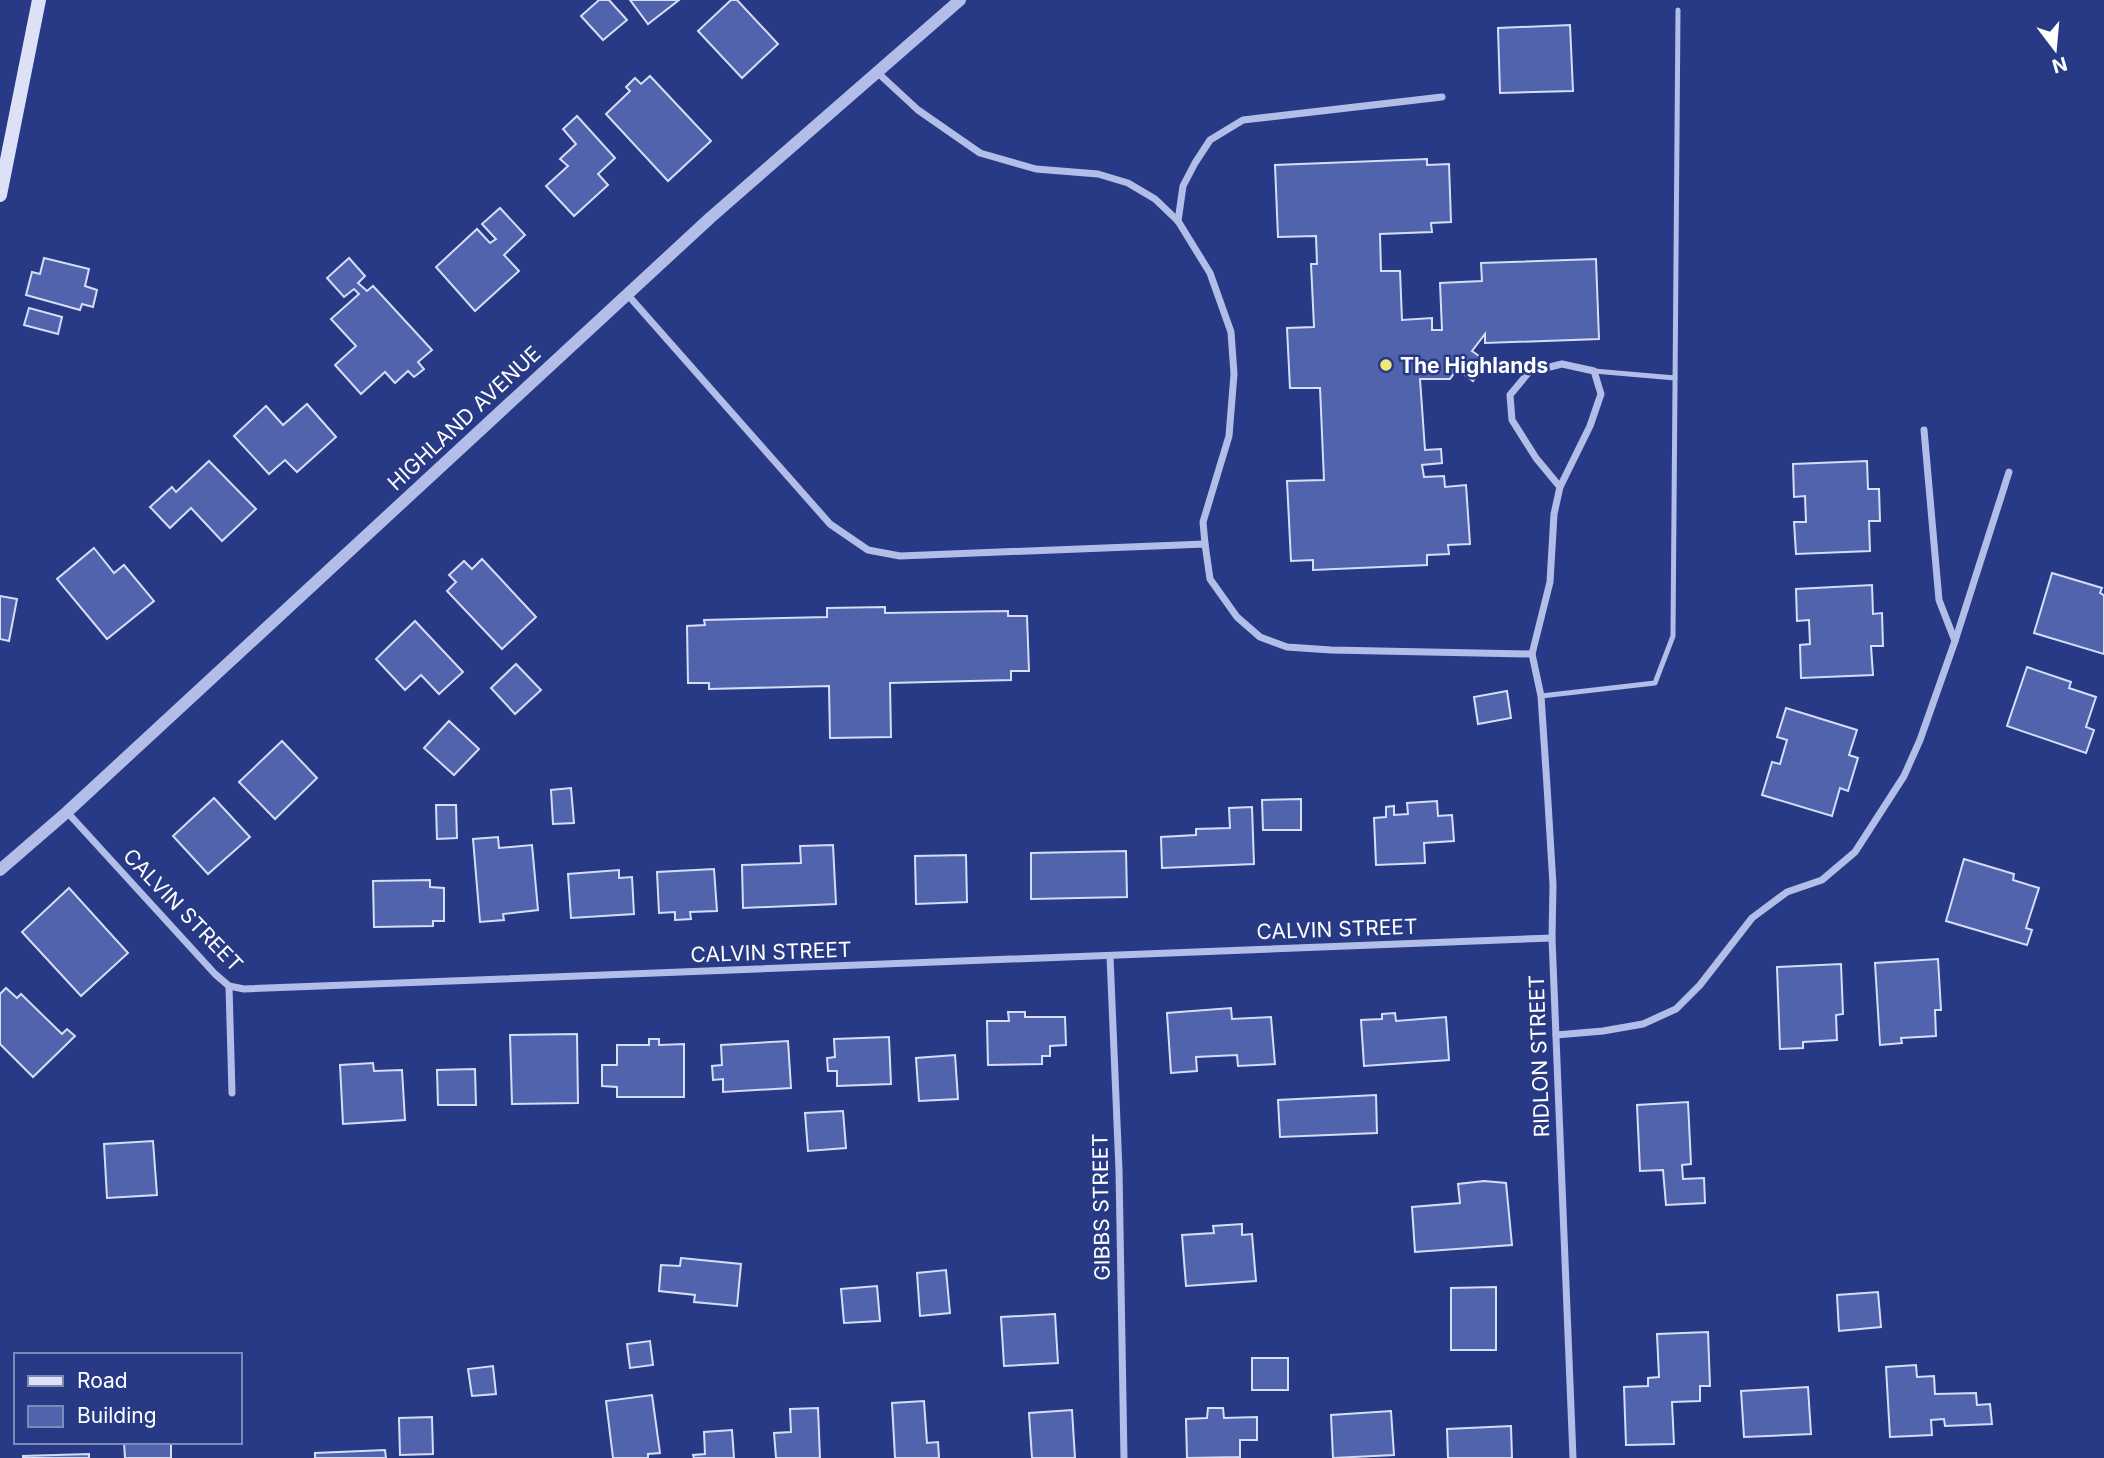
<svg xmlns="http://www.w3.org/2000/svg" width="2104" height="1458" font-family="Inter,sans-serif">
<rect width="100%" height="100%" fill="#283a85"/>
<!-- building -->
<g fill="#5163ac" stroke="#d6ddf6" stroke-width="2">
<polygon points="599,0 609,0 627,20 603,40 581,16"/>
<polygon points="630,0 679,0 648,24"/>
<polygon points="731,0 737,0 778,44 742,78 698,31"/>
<polygon points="1570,25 1573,91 1500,93 1498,28"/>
<polygon points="650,76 711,141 668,181 606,114 630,91 626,87 635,78 641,84"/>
<polygon points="577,116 615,158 598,174 608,185 574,216 546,186 568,166 560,159 576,144 563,129"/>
<polygon points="1427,159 1427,165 1449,164 1451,222 1431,223 1432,232 1380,234 1381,271 1400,271 1402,320 1432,318 1432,330 1442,330 1440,283 1482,281 1481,263 1596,259 1599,339 1485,343 1485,334 1472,351 1486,361 1473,381 1457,369 1450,379 1420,379 1425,450 1441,449 1442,463 1422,465 1424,477 1444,476 1445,487 1466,485 1470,544 1448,545 1449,554 1427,555 1427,565 1313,570 1313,560 1291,561 1287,481 1324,480 1320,388 1290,388 1287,328 1314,327 1311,264 1317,264 1316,236 1278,237 1275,165"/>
<polygon points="500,208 525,235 504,255 519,271 475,311 436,267 477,229 490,243 496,239 482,224"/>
<polygon points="44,258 89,269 85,286 97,290 93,307 82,304 80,310 26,295 32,272 40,274"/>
<polygon points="349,258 365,276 358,283 367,291 373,286 432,350 418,362 424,369 414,377 408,371 395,383 385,372 361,394 335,365 356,346 331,319 359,294 354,289 344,297 327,278"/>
<polygon points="29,308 62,317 58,334 24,325"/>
<polygon points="307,404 336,437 297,472 285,460 269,474 234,436 266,406 283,425"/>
<polygon points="209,461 256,509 222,541 191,508 170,528 150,507 172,487 176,492"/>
<polygon points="1867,461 1868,489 1879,489 1880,521 1869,521 1870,551 1796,554 1794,522 1806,522 1805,496 1794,497 1793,464"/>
<polygon points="94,548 114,573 124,565 154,601 107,639 57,579"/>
<polygon points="482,559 536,617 502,649 447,591 456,582 449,575 464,561 472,569"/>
<polygon points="2052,573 2102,588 2100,593 2104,595 2104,654 2034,633"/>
<polygon points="1872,585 1873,614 1882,613 1883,646 1871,646 1873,675 1801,678 1800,645 1810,644 1809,620 1797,621 1796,589"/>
<polygon points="0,596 17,599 9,641 0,639"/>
<polygon points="885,607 885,613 1008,611 1008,616 1027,616 1029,671 1011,671 1011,680 890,683 891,737 830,738 829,686 709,689 709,683 688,683 687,626 705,625 704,620 827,617 827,608"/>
<polygon points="415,621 463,672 439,694 421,675 405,690 376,659"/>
<polygon points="516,664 541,690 515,714 491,688"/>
<polygon points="2027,667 2071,682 2069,688 2096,697 2086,727 2094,730 2086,753 2007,726"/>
<polygon points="1507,691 1511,718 1478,724 1474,697"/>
<polygon points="1786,708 1857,730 1849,755 1858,758 1848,791 1840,788 1832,816 1762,795 1772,762 1780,764 1787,740 1777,737"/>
<polygon points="449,721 479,749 454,775 424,748"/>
<polygon points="282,741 317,778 275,819 239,782"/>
<polygon points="571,788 574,823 553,824 551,790"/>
<polygon points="214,798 250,837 208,874 173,836"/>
<polygon points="1301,799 1301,830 1263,830 1262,800"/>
<polygon points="1437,801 1438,816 1452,815 1454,841 1424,843 1425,863 1376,865 1374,818 1386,817 1386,807 1394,806 1394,815 1408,814 1407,803"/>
<polygon points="436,805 456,805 457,838 437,839"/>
<polygon points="1252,807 1254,864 1162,868 1161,837 1196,835 1196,829 1230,828 1229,808"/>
<polygon points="498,837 499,848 532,845 538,910 503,914 504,920 480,922 473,839"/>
<polygon points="833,845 836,904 743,908 742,865 801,863 800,846"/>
<polygon points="1126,851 1127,897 1031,899 1031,853"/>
<polygon points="966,855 967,902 916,904 915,856"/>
<polygon points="1964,859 2014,874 2013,880 2039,888 2026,928 2032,930 2027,945 1946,921"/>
<polygon points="714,869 717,911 690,912 691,919 675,920 675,912 659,913 657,872"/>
<polygon points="619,870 619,878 632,877 634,914 571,918 568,874"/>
<polygon points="430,880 430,887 444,888 444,921 433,921 433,926 374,927 373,881"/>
<polygon points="69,888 128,953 81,996 22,932"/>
<polygon points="1938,959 1941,1010 1935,1010 1936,1036 1901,1038 1902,1043 1880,1045 1875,963"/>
<polygon points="1841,964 1843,1014 1836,1015 1837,1040 1803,1042 1803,1048 1780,1049 1777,967"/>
<polygon points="6,988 17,998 21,994 62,1034 67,1029 75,1036 33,1077 0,1044 0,994"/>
<polygon points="1231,1008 1232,1019 1271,1017 1275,1064 1238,1066 1237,1055 1196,1057 1197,1071 1171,1073 1167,1013"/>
<polygon points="1008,1012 1025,1012 1025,1017 1065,1017 1066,1045 1050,1046 1050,1056 1042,1056 1042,1064 988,1065 987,1021 1009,1021"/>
<polygon points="1395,1013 1396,1021 1446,1017 1449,1060 1364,1066 1361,1020 1382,1019 1382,1014"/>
<polygon points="577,1034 578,1103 512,1104 510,1035"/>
<polygon points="889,1037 891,1084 837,1086 837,1071 828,1071 827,1058 835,1057 834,1039"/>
<polygon points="649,1039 659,1039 659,1045 684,1044 684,1097 617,1097 617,1087 602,1086 602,1065 617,1065 617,1045 649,1045"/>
<polygon points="788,1041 791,1088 723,1092 723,1079 713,1080 712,1066 722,1065 721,1045"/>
<polygon points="955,1055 958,1099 919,1101 916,1058"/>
<polygon points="373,1063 374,1071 402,1070 405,1120 343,1124 340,1065"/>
<polygon points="475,1069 476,1105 438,1105 437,1070"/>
<polygon points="1376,1095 1377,1133 1280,1137 1278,1100"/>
<polygon points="1688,1102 1691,1164 1682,1165 1683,1179 1704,1178 1705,1203 1666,1205 1663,1170 1640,1171 1637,1105"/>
<polygon points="843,1111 846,1148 808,1151 805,1113"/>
<polygon points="153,1141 157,1195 107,1198 104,1144"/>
<polygon points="1484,1181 1506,1183 1512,1245 1415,1252 1412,1207 1460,1203 1458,1184"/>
<polygon points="1242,1224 1242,1235 1252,1234 1256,1281 1186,1286 1182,1235 1214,1233 1213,1226"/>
<polygon points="681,1258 741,1264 737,1306 694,1302 695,1295 659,1291 661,1265 680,1266"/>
<polygon points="946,1270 950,1313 920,1316 917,1273"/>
<polygon points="877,1286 880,1321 844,1323 841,1289"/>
<polygon points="1496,1287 1496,1350 1451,1350 1451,1288"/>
<polygon points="1878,1292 1881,1327 1839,1331 1837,1295"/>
<polygon points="1055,1314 1058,1363 1004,1366 1001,1317"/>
<polygon points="1708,1332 1710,1386 1700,1386 1700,1401 1672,1402 1674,1444 1626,1445 1624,1387 1648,1386 1648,1378 1659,1377 1657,1334"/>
<polygon points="650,1341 653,1365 630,1368 627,1344"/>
<rect x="1252" y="1358" width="36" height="32"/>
<polygon points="1916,1365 1917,1377 1934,1376 1935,1394 1976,1393 1977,1405 1990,1404 1992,1424 1945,1426 1944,1419 1931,1420 1932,1435 1890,1437 1886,1367"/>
<polygon points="493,1366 496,1394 472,1396 468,1369"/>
<polygon points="1808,1387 1811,1434 1744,1437 1741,1391"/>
<polygon points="652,1395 660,1453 648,1454 648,1458 613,1458 606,1401"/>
<polygon points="924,1401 927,1443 938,1442 939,1458 895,1458 892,1403"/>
<polygon points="818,1408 820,1458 776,1458 774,1433 791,1432 790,1409"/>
<polygon points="1208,1408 1223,1408 1224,1418 1257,1417 1257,1440 1240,1440 1240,1457 1187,1458 1186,1419 1207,1418"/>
<polygon points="1072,1410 1075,1458 1032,1458 1029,1413"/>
<polygon points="1391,1411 1394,1455 1333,1458 1331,1415"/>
<polygon points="432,1417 433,1454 400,1455 399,1418"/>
<polygon points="1511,1426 1512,1458 1448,1458 1447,1429"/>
<polygon points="732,1430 734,1458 694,1458 693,1455 705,1454 704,1432"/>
<polygon points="124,1442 171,1442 171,1458 125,1458"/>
<polygon points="385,1450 386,1458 315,1458 315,1453"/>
<polygon points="89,1454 89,1458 23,1458 23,1456"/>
</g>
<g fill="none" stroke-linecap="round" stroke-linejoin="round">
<!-- service -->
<g stroke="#b2bee7" stroke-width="5">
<polyline points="1594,371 1675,378"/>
<polyline points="1541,696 1655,683 1673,636 1678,10"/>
</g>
<!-- minor -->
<g stroke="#b2bee7" stroke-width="7">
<polyline points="878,73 918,110 980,153 1036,169 1098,174 1128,183 1155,199 1178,221 1210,273 1231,332 1234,374 1229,436 1203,522 1205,544"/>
<polyline points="1178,221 1183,186 1195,163 1210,140 1243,120 1442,97"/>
<polyline points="627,294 830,524 868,550 900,556 1205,544 1210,579 1237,617 1260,637 1287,647 1331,650 1532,654"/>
<polygon points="1562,364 1594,371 1601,394 1590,426 1560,487 1536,458 1512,420 1510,395 1529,372"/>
<polyline points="1560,487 1554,514 1550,582 1532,654 1541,696 1547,786 1553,885 1552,938 1573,1458"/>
<polyline points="1955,641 2009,472"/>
<polyline points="67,812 215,974 229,986 244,989 1552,938"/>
<polyline points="1110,956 1119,1170 1124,1458"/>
<polyline points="229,986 232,1093"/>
<polyline points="1556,1035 1603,1031 1643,1024 1676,1009 1700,985 1752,918 1787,892 1822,880 1855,852 1904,776 1920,740 1955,641 1939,600 1924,430"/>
</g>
<!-- tertiary -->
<polyline stroke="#b2bee7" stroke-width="12" points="0,870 67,812 710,218 960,0"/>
<!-- secondary -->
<polyline stroke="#dce1f7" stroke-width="14" points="0,195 39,0"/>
</g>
<!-- markers -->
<circle fill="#efe979" stroke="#283a85" stroke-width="2.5" cx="1386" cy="365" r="7"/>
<g text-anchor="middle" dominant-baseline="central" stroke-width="5" stroke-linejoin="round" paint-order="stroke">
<!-- poi labels -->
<g font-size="21" font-weight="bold" fill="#fff" stroke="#283a85" text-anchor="start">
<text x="1400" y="365">The Highlands</text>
</g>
<!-- street labels -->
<g font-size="21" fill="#fff" stroke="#283a85">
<text transform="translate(464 418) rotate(-43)">HIGHLAND AVENUE</text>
<text transform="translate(183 910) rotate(46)">CALVIN STREET</text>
<text transform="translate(1337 929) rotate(-2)">CALVIN STREET</text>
<text transform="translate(771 952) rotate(-2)">CALVIN STREET</text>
<text transform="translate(1539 1056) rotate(-92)">RIDLON STREET</text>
<text transform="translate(1101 1207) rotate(-91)">GIBBS STREET</text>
</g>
</g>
<!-- legend -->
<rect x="14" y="1353" width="228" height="91" fill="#283a85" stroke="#7e89b6" stroke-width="2"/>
<rect x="28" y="1376" width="35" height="10" fill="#dce1f7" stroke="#7e89b6" stroke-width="2"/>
<text x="77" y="1388" font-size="21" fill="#ffffff">Road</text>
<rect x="28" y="1406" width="35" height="21" fill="#5163ac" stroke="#7e89b6" stroke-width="2"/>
<text x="77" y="1423" font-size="21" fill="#ffffff">Building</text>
<!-- north arrow -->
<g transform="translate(2055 49) rotate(164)" stroke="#283a85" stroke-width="5" paint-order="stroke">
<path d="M0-5L12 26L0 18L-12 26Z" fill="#ffffff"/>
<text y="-10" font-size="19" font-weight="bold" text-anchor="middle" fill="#ffffff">N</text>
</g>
</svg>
